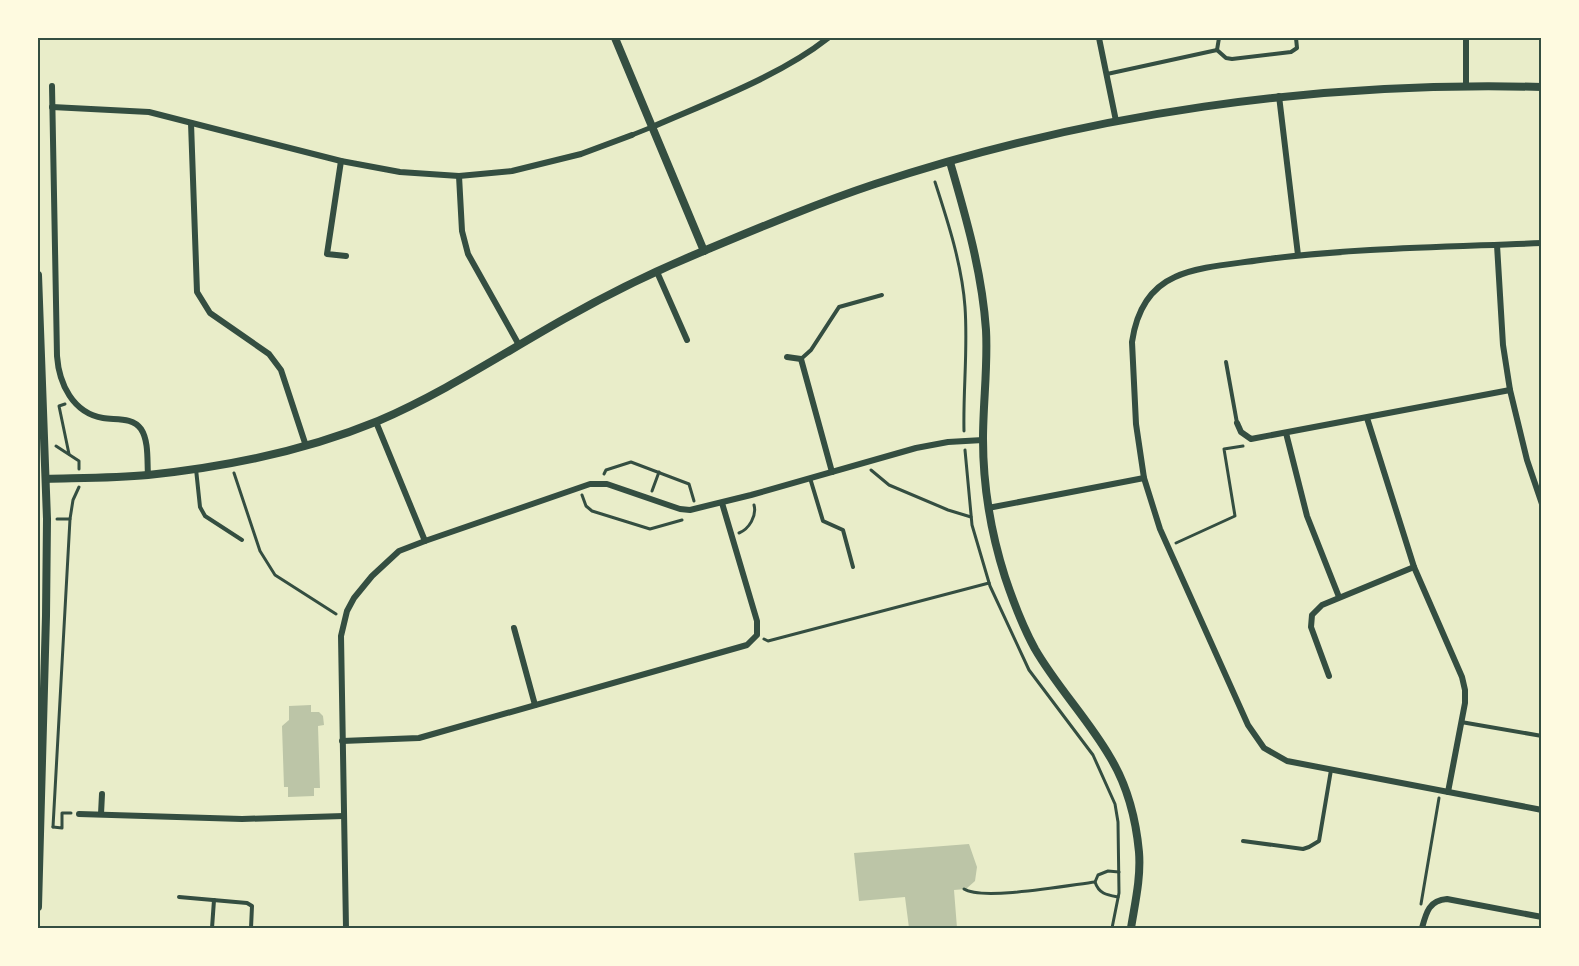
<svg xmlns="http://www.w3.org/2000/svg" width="1579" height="966" font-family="'Alegreya Sans',sans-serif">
<rect width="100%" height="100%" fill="#e9edc9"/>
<!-- building -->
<g fill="#bcc5a7">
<polygon points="311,705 311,712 319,712 323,716 324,725 318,726 320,788 314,788 314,796 288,797 288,787 284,787 282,726 289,720 289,706"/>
<polygon points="969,844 977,867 975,881 966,889 954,890 957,928 909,928 905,897 859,901 854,853"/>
</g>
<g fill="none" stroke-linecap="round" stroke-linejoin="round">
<!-- path -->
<g stroke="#344e41" stroke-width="3">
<path d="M935,182C948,222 962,265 965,307C968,349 963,390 964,431"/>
<polyline points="65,404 59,406 69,454"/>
<polyline points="56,446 79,461 79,469"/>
<polyline points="965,450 972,525 990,586 1029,670 1093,755 1115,804 1118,822 1119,893 1112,928"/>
<polyline points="871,470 889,485 948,510 971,517"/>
<polyline points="234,473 260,551 275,575 336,614"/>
<polyline points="604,474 606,470 631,462 689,484 694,501"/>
<polyline points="652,491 659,472"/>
<polyline points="582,495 586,506 592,511 650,529 682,520"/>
<polyline points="57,519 70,519 73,500 79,487"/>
<path d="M739,533C749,529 757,516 754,505"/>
<polyline points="1176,543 1235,516 1224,449 1243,446"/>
<polyline points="764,639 768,641 989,583"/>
<polyline points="53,827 70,519"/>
<polyline points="53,827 62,828 62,813 71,813"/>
<path d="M964,889C982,901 1070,885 1095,882"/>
<path d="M1118,897C1107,895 1099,894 1095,882L1098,875L1108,871L1119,872"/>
<polyline points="1421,904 1439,798"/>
</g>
<!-- service -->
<g stroke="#344e41" stroke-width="4">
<polyline points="1217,50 1226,58 1232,59 1291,52 1297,48 1296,38"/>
<polyline points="1217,50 1219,38"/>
<polyline points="1107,74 1217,50"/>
<polyline points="801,359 811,350 839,307 882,295"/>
<polyline points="1226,362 1237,423"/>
<polyline points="196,469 200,507 205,516 242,540"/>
<polyline points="810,478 823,521 843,530 853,567"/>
<polyline points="1461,722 1542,736"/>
<polyline points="1243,841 1303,849 1309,847 1319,841 1331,770"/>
<polyline points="179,897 247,903 252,906 251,928"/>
<polyline points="212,928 214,900"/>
</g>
<!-- pedestrian -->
<polyline stroke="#344e41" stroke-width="5" points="632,135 652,127"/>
<!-- minor -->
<g stroke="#344e41" stroke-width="6">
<polyline points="1099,38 1116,121"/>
<polyline points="1466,85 1466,38"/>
<path d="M52,86L57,356C59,384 73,413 103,418C116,420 133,417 141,429C149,441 147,461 148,475"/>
<polyline points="1279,96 1298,255"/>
<polyline points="52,107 149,112 341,161 400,172 459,176 512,171 581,154 632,135"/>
<polyline points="191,123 197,292 210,313 269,354 281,370 306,446"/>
<path d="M652,127C709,102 780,76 828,38"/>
<polyline points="341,161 327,254 346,256"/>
<polyline points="459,176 462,231 468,254 519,345"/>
<path d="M1542,243C1448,247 1353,248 1260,260C1234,264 1198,266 1175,277C1148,289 1136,314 1132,342L1136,424L1144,478L1160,529L1248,725L1264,748L1287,761L1542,810"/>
<polyline points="1497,245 1503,345 1510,390 1527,460 1542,504"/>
<polyline points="657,272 687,340"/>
<polyline points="787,357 801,359 832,472"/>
<polyline points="1367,418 1414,567 1462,677 1465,690 1465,703 1448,792"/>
<polyline points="376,422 425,541"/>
<polyline points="1237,423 1241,432 1251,439 1510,390"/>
<polyline points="1286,433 1307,516 1339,597"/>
<polyline points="988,508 1144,478"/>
<polyline points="514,628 535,705"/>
<polyline points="1329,676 1311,627 1312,615 1322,605 1414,567"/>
<polyline points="342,741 419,738 747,645 757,635 757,621 722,503"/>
<polyline points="79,814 242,819 344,816"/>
<polyline points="101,814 102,794"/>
<polyline points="346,928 341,636 347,611 354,598 372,576 399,551 425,541 590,484 607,484 680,509 690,510 751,495 916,448 948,442 983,440"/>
<path d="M1422,928C1426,913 1429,900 1447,899L1542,917"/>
</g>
<!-- tertiary -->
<g stroke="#344e41" stroke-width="8">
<polyline points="615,38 704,251"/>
<path d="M950,162C966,217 982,272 986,330C988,366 983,403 983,439C983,486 991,533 1005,577C1013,601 1023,627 1035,649C1057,687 1088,719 1110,757C1127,785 1136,820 1139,852C1141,878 1135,903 1131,928"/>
<polyline points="38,275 47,519 46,616 38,907"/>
<path d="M46,479C80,478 115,478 148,475C226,467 305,451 378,421C443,393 502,354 564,319C610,293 657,270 706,250C761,227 818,203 875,184C1089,113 1316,81 1542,87"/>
</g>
</g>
<!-- border -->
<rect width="1579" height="966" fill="none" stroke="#fefae0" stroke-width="78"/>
<rect x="39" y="39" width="1501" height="888" fill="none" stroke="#344e41" stroke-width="2"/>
</svg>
